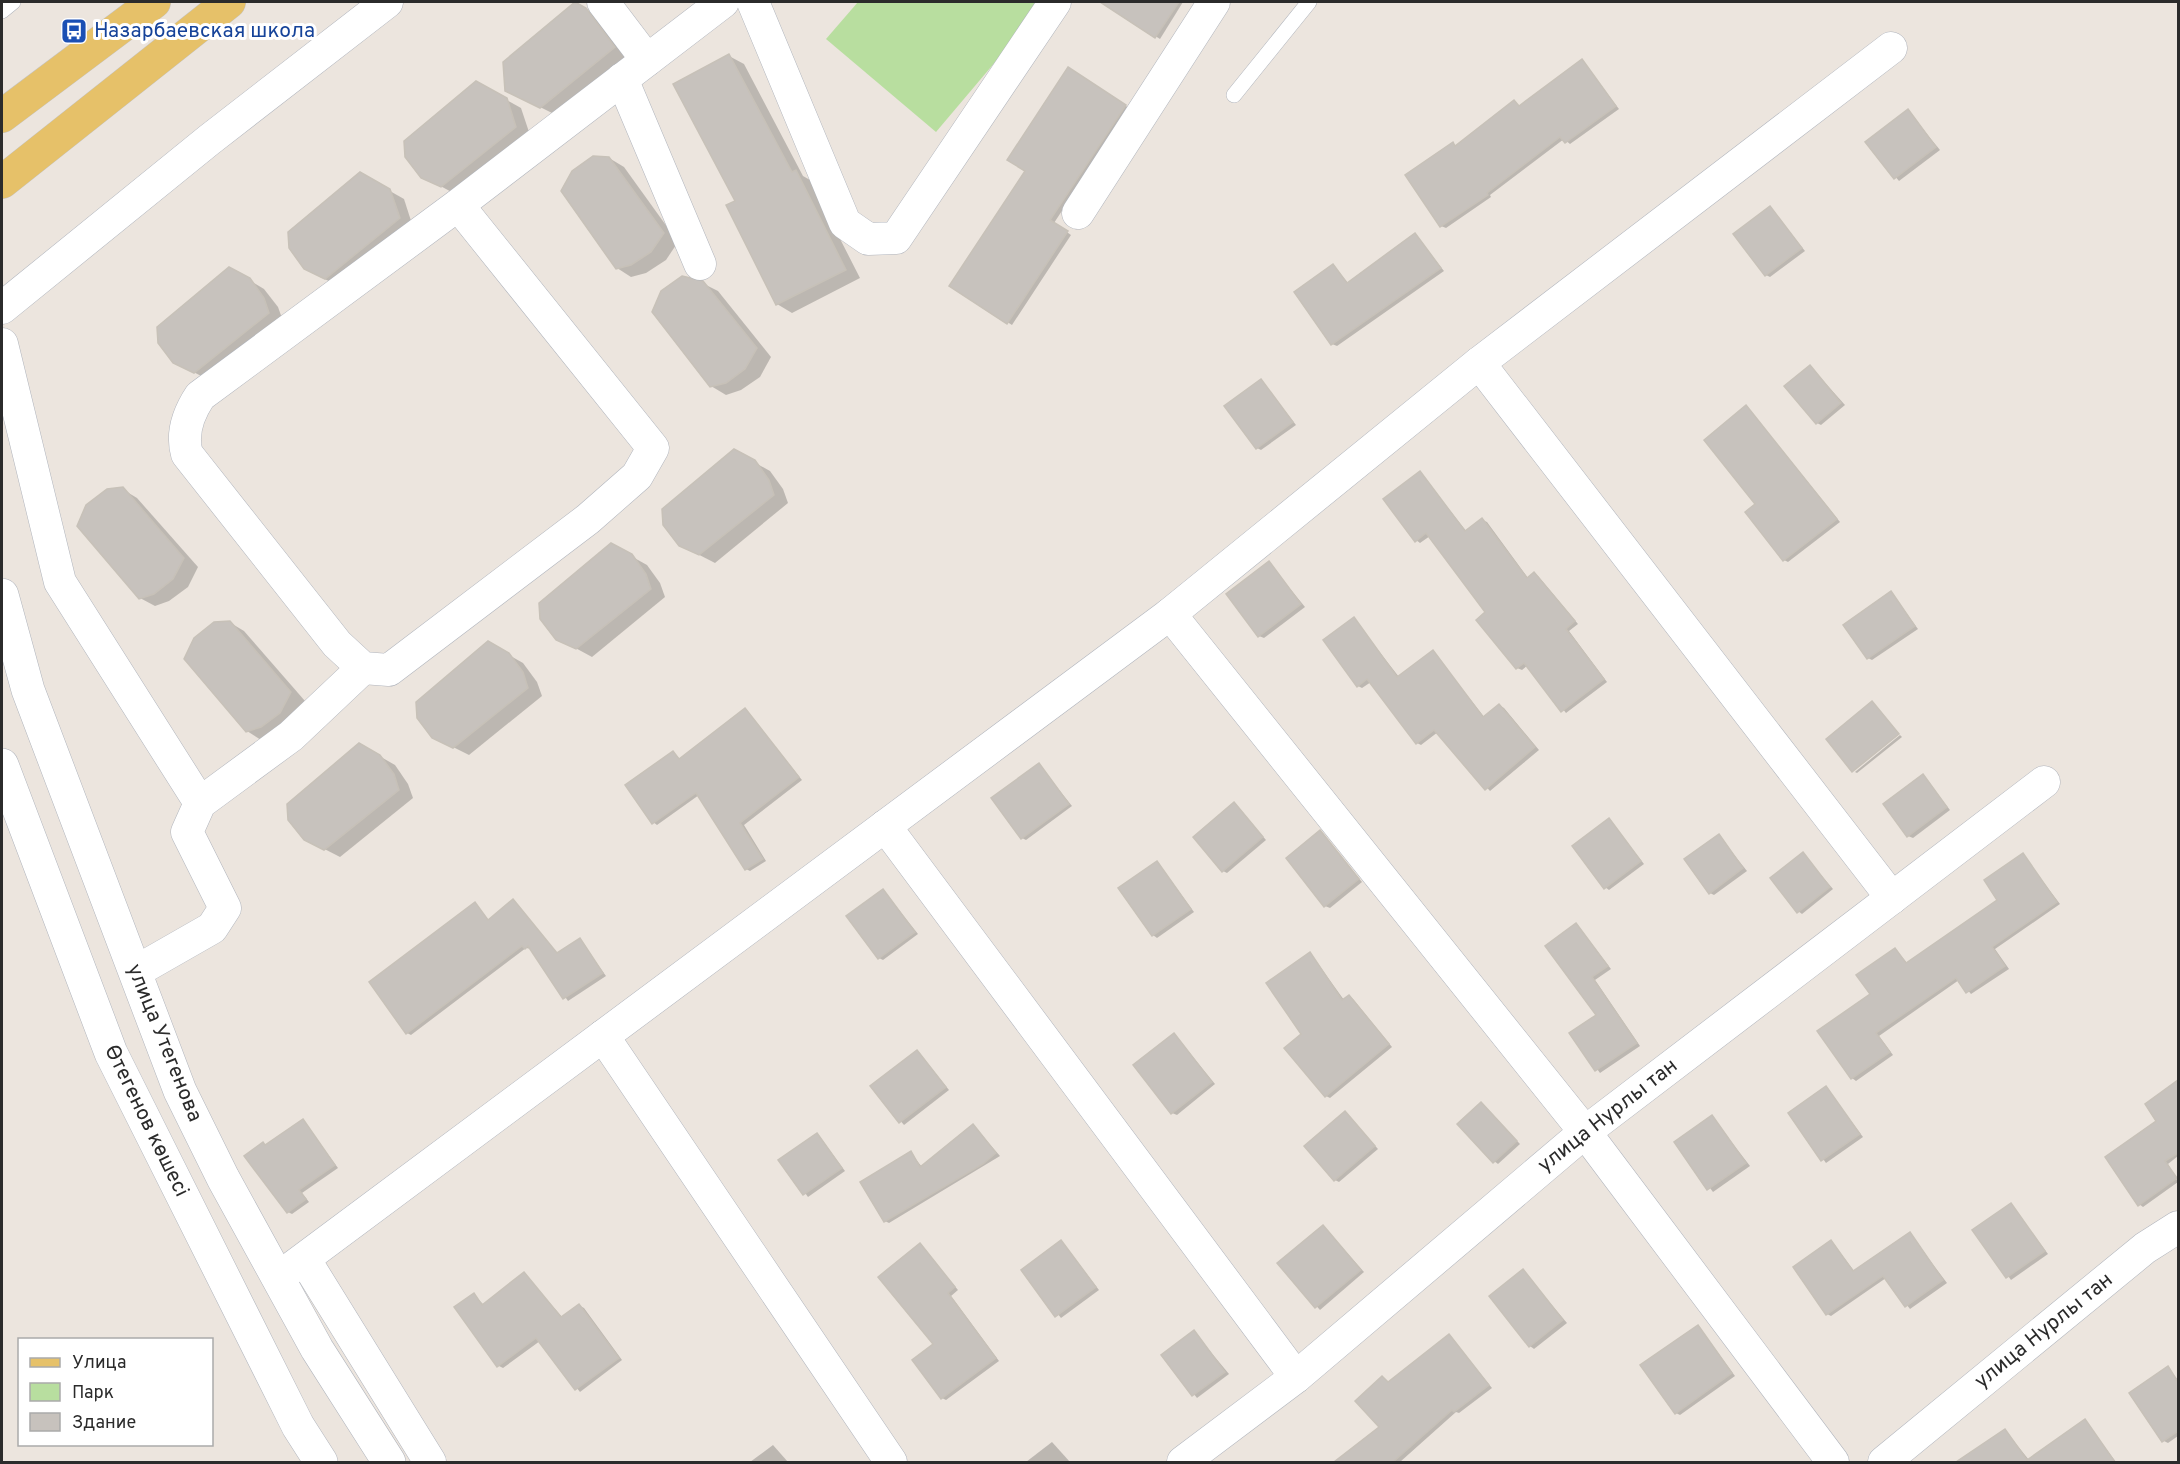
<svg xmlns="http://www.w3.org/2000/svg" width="2180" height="1464" font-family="Overpass,sans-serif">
<rect width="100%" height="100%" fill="#ece5de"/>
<!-- green -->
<polygon fill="#b8de9f" points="858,2 1046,2 936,132 826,39"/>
<!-- shadow -->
<g fill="#0003">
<polygon points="1102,2 1183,2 1160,39"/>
<polygon points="576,4 601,18 628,56 556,115 506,90"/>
<polygon points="729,56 744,64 803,176 810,180 860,278 792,313 777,304 737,202"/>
<polygon points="1582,61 1619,109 1570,144 1564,139 1490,195 1491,197 1446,228 1441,226 1453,144 1457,146 1514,102 1520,107"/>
<polygon points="1069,69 1129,108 1054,223 1071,235 1012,325 951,286 1027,171"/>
<polygon points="476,83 521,108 530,135 457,195 422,176"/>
<polygon points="1908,111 1940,150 1899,181 1867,142"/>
<polygon points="609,158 624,167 678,242 666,260 646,273 631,277 617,268"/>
<polygon points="360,174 404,199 413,227 340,286 320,277"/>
<polygon points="1770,208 1805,251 1770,277 1766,275"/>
<polygon points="1415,235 1444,271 1337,346 1332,344 1333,266 1349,284"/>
<polygon points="229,268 264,289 278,307 283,321 209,380 174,362"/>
<polygon points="702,283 718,291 771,357 760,377 741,390 726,395 711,386"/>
<polygon points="1810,366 1845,405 1821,425 1817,423"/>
<polygon points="1261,381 1296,425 1261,450 1257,448"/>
<polygon points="1747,407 1840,522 1788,562 1784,560 1757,504"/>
<polygon points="734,451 770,471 783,489 788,503 715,563 680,545"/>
<polygon points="1420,473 1467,532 1482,520 1487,522 1528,578 1534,574 1538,576 1578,624 1569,631 1607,682 1566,713 1528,665 1522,670 1517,668 1478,620 1487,612 1430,536 1420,543 1416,540"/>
<polygon points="122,489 137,498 198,567 188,587 169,601 155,606 140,598"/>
<polygon points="611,545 647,565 660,583 665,597 592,657 557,638"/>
<polygon points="1269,563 1305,607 1264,638 1259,636"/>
<polygon points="1891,593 1918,629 1872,660 1868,658"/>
<polygon points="1354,619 1399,677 1433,652 1485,718 1499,705 1504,708 1539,750 1490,791 1438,732 1421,745 1417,743 1371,682 1362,688 1358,686"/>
<polygon points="229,622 244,631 305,701 294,721 261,740 247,731"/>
<polygon points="488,643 523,663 537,682 542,696 469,755 433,737"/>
<polygon points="745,710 802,780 744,825 766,861 750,871 746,869 699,795 657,825 653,822 673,753 681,760"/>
<polygon points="1900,735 1902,737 1857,773 1855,772"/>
<polygon points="360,745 395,765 408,784 413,798 340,857 305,839"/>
<polygon points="1039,765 1072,806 1026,840 1022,838"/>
<polygon points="1923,776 1950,810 1913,838 1908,836"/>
<polygon points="1234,804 1266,840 1227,873 1223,871"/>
<polygon points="1609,820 1644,864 1609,890 1605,887"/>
<polygon points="1320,832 1362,882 1330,908 1325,906"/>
<polygon points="1719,836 1747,871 1714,895 1710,893"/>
<polygon points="1803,854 1833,889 1802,914 1798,911"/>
<polygon points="2023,855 2060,904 1995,949 2009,969 1971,994 1959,980 1879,1036 1893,1055 1856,1081 1852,1078 1872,995 1895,949 1908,964 1999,900"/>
<polygon points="1157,862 1194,912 1157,938 1153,935"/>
<polygon points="883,890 918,934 883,960 879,958"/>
<polygon points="513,901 558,954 580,940 606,976 568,1001 532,949 526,948 411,1035 407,1033 475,904 489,921"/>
<polygon points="1577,925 1611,969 1595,980 1640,1046 1600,1073 1571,1033 1598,1015"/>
<polygon points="1311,954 1344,1000 1349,996 1353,999 1392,1047 1330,1098 1326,1096 1303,1035"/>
<polygon points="1174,1034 1215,1084 1177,1115 1172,1113"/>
<polygon points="917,1051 949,1090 904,1125 872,1087"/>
<polygon points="2178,1081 2178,1156 2168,1164 2178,1182 2143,1207 2139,1204 2158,1121 2147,1104"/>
<polygon points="1826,1088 1863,1137 1826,1163 1790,1113"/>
<polygon points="1481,1104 1520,1144 1498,1164 1494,1161"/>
<polygon points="1345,1113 1378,1149 1339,1182 1335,1180"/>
<polygon points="1712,1117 1750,1166 1713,1192 1676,1142"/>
<polygon points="303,1121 338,1168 302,1193 309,1202 292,1214 288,1212 263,1143 267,1146"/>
<polygon points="973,1125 1000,1156 889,1223 885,1221 911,1153 922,1167"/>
<polygon points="818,1135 845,1171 808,1197 781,1160"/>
<polygon points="2011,1205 2048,1254 2011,1280 1975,1230"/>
<polygon points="1323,1226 1364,1272 1320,1310 1279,1264"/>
<polygon points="1910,1234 1947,1283 1910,1309 1886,1278 1831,1316 1827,1314 1831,1241 1855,1272"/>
<polygon points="1061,1241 1099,1290 1061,1318 1023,1270"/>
<polygon points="920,1245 958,1290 951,1296 999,1361 946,1400 942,1398"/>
<polygon points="1523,1271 1567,1323 1534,1349 1530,1346"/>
<polygon points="524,1274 563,1318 580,1306 584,1308 622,1360 580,1392 540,1341 503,1368 499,1366 474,1295 484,1305"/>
<polygon points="1698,1326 1735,1376 1680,1415 1676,1413"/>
<polygon points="1194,1332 1229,1374 1197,1398 1163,1355"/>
<polygon points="1449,1336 1492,1388 1459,1413 1456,1412 1400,1462 1337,1462 1381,1427"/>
<polygon points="2168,1368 2178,1380 2178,1436 2168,1443 2164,1441"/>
<polygon points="2085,1421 2116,1462 1973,1462 1968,1456 2005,1430 2029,1460"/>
<polygon points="1052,1442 1070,1462 1026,1462"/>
<polygon points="773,1445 788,1462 750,1462"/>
</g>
<!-- building -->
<g fill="#c7c2bd" stroke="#c7c1b8" stroke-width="1.5">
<polygon points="575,2 586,8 615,47 540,108 505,91 503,62"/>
<polygon points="1100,2 1179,2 1155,38"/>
<polygon points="729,54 792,172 796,170 846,270 776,305 726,205 735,201 673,84"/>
<polygon points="1582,59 1616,106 1565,143 1560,137 1487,193 1488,195 1440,227 1405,175 1453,142 1455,146 1514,100 1519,106"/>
<polygon points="1068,67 1126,105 1050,220 1068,231 1007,324 949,286 1025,171 1007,160"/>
<polygon points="476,81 507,98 516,127 441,187 421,178 405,157 404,141"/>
<polygon points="1908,109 1936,147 1894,179 1865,142"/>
<polygon points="593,156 609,157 664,233 651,252 631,265 616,269 561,191 572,171"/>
<polygon points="360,172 390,189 400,218 325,279 304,269 289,248 288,232"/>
<polygon points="1770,206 1802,248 1765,276 1733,234"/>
<polygon points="1415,233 1441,268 1331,345 1294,292 1333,264 1347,283"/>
<polygon points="229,267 250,278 264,298 269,313 194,373 173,363 158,343 157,327"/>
<polygon points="682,276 703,281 757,348 745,369 726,383 710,387 652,312 661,291"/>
<polygon points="1810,365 1841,403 1816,424 1784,386"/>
<polygon points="1261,379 1293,422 1256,449 1224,406"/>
<polygon points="1746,405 1837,519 1783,561 1745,512 1755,504 1704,440"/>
<polygon points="734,449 755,460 769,480 774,495 699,555 679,546 663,525 662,509"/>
<polygon points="1420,471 1465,531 1482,518 1527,578 1534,572 1575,621 1566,629 1604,679 1561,712 1524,663 1516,669 1476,620 1485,612 1426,533 1415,542 1383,499"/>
<polygon points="123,487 184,558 173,579 154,594 139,599 77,526 86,505 107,489"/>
<polygon points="611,543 632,554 646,574 651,589 576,649 556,640 540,619 539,603"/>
<polygon points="1269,561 1301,604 1258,637 1226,594"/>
<polygon points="1891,591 1915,626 1867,659 1843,625"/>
<polygon points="1354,617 1397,677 1433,650 1483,717 1499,704 1535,747 1485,790 1434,730 1416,744 1367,679 1357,687 1323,640"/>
<polygon points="230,621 291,692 280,713 261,727 246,732 184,659 194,638 214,622"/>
<polygon points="488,641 509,653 523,672 528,688 453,748 432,738 417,718 416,702"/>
<polygon points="1872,701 1899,734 1852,772 1826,739"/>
<polygon points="745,708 799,777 740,823 763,859 745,870 696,793 652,824 625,785 673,751 679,759"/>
<polygon points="359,743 380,755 394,774 399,790 324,850 304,840 288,820 287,804"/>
<polygon points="1039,763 1069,804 1021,839 991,798"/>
<polygon points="1923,774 1947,807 1907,837 1883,804"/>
<polygon points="1234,802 1263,837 1222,872 1193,837"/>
<polygon points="1609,818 1641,861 1604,889 1572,846"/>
<polygon points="1320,830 1359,879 1324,907 1286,858"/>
<polygon points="1719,834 1743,868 1709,894 1684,859"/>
<polygon points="1803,852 1830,887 1797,913 1770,878"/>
<polygon points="2023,853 2057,902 1992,947 2005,966 1966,993 1956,978 1876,1033 1890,1052 1851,1079 1817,1031 1870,994 1856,975 1895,948 1906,963 1997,900 1984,880"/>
<polygon points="1157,861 1191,909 1152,936 1118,888"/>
<polygon points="883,889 915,932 878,959 846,916"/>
<polygon points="513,899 557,953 580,938 603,973 563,999 528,946 525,949 522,946 406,1034 369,982 475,902 488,920"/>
<polygon points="1576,923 1608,966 1592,977 1637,1043 1595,1071 1569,1033 1596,1015 1545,946"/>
<polygon points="1310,952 1342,1000 1349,995 1389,1044 1325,1097 1284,1048 1301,1034 1266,983"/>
<polygon points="1174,1033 1212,1082 1171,1114 1133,1065"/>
<polygon points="917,1050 946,1087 899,1123 870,1086"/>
<polygon points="2178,1080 2178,1153 2165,1161 2177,1178 2138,1206 2105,1157 2156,1121 2145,1104"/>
<polygon points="1826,1086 1860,1134 1821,1161 1788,1113"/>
<polygon points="1481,1102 1517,1141 1493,1163 1457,1124"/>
<polygon points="1345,1111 1375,1146 1334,1181 1304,1146"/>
<polygon points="1712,1115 1746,1163 1707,1190 1674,1142"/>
<polygon points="303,1119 335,1165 299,1190 306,1199 287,1213 244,1156 263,1142 265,1145"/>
<polygon points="973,1124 996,1153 983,1164 884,1222 860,1182 911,1151 920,1167"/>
<polygon points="817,1133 842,1168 803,1195 778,1160"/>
<polygon points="2011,1203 2045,1251 2006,1278 1972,1230"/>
<polygon points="1323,1225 1361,1270 1315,1308 1277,1263"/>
<polygon points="1910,1232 1943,1280 1905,1307 1883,1276 1826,1315 1793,1267 1831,1240 1853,1271"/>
<polygon points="1061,1240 1096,1287 1055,1317 1021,1270"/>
<polygon points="920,1243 955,1287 948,1293 996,1358 941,1399 912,1360 933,1344 878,1277"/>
<polygon points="1523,1269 1563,1320 1529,1347 1489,1296"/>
<polygon points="524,1272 561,1317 579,1304 619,1358 575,1390 536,1338 497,1367 454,1307 474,1293 482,1305"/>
<polygon points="1698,1325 1732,1373 1675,1414 1640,1365"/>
<polygon points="1194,1330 1225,1372 1192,1396 1161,1355"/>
<polygon points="1449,1334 1489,1385 1454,1412 1452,1410 1393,1462 1334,1462 1379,1427 1355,1401 1382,1376 1388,1382"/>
<polygon points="2168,1366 2178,1382 2178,1431 2162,1442 2129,1393"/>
<polygon points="2085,1419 2115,1462 1956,1462 2005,1429 2027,1460"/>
</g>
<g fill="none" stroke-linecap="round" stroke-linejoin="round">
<defs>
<g id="service">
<polyline points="2,11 13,2"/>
<polyline points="1234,95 1309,2"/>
</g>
<g id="minor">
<polyline points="603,2 647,60"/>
<polyline points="753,2 845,223 868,239 896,238 1055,2"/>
<polyline points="1891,48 1479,363 1892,898"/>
<polyline points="622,79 700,264"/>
<path d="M458,205L653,448L637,476L588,519L389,670L363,668L337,644L187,454C181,433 188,414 200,396L458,205L723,2"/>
<polyline points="1078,213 1214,2"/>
<polyline points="2,308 209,140 387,2"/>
<polyline points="2,344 60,582 200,803"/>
<polyline points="1479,363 1170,614 1585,1132 1833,1462"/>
<polyline points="885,826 1296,1377"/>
<polyline points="135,972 212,928 225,908 187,832 200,803 291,736 363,668"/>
<polyline points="603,1036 891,1462"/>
<polyline points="305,1260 430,1462"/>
<polyline points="278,1278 1170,614"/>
<polyline points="1183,1462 1296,1377 1585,1132 2044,782"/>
<polyline points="1884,1462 2145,1248 2178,1227"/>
</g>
<g id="secondary">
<polyline points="2,595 28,690 180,1091 223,1178 317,1349 389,1462"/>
<polyline points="2,765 111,1053 298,1426 321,1462"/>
</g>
<g id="primary">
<polyline points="2,116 154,2"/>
<polyline points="2,182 229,2"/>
</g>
</defs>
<!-- service casing -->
<use href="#service" stroke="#b1b5bd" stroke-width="16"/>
<!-- minor casing -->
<use href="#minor" stroke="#b1b5bd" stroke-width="33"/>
<!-- secondary casing -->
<use href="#secondary" stroke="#b1b5bd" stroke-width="34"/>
<!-- primary casing -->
<use href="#primary" stroke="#c4c4c4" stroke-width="34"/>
<!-- service -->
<use href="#service" stroke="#fff" stroke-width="15"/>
<!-- minor -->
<use href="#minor" stroke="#fff" stroke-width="32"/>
<!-- secondary -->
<use href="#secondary" stroke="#fff" stroke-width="33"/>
<!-- primary -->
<use href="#primary" stroke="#e6c169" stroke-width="33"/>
</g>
<!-- icons -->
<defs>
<symbol id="bus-square" viewBox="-11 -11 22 22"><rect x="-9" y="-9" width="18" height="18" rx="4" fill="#1a4fb4" stroke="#fff"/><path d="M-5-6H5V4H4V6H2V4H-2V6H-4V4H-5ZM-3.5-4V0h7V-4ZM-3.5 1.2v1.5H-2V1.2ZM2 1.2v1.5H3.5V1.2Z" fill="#fff"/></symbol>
</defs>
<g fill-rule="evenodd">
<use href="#bus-square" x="59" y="16" width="30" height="30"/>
</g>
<g text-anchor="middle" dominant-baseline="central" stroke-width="6" stroke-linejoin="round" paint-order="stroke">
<!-- transit labels -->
<g font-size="21" fill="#164399" stroke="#fff" text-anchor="start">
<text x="94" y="31">Назарбаевская школа</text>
</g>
<!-- street labels -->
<g font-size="21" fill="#2b2b2b" stroke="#fff">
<text transform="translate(164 1043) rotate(68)">улица Утегенова</text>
<text transform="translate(1608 1116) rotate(-38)">улица Нурлы тан</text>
<text transform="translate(146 1121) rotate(64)">Өтегенов көшесі</text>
<text transform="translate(2044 1331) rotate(-39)">улица Нурлы тан</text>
</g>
</g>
<!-- border -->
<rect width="2180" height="1464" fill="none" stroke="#2b2b2b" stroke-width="6"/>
<!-- legend -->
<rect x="18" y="1338" width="195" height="108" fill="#ffffff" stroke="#aaaaaa" stroke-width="1.5"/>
<rect x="30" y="1358" width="30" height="9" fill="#e6c169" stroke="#aaaaaa" stroke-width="1.5"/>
<text x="72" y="1368" font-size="18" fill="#2b2b2b">Улица</text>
<rect x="30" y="1383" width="30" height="18" fill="#b8de9f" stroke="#aaaaaa" stroke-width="1.5"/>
<text x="72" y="1398" font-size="18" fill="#2b2b2b">Парк</text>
<rect x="30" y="1413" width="30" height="18" fill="#c7c2bd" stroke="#aaaaaa" stroke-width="1.5"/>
<text x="72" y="1428" font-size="18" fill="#2b2b2b">Здание</text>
</svg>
